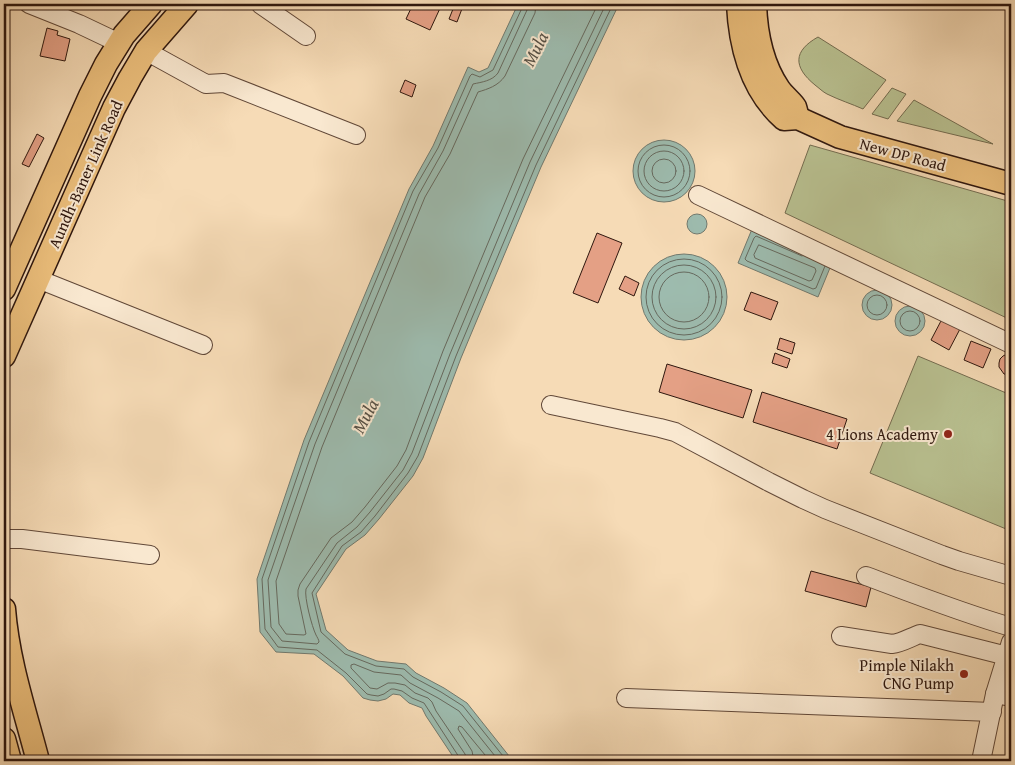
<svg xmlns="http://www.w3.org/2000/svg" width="1015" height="765" font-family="'Gentium Book Plus',serif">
<rect width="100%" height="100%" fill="#f6dbb6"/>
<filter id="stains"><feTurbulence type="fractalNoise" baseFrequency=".004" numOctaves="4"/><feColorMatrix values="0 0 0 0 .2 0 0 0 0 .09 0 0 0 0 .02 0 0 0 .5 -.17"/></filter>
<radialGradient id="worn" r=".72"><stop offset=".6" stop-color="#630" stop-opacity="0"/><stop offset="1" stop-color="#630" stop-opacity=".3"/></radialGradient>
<!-- green -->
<g fill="#b9c191" stroke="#746c50">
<path d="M818,37L886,80L863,109C852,104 839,100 827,94C823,92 819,88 815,85C793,67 793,51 818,37Z"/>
<polygon points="892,88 906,94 888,119 872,114"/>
<polygon points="914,100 993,144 897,121"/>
<polygon points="810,145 1011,202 1011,320 785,213"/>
<polygon points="918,356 1011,395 1011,531 870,473"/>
</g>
<!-- water -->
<g fill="#9dbbae" stroke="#71796e">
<polygon points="518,4 619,4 541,167 461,358 423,458 413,476 379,519 365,535 346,549 316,594 326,630 348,650 377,661 406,664 416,673 444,688 467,703 513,761 456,761 426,716 422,708 409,703 400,695 393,694 386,699 378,701 370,700 363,698 343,676 314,654 276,652 260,632 257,579 304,440 409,189 433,146 468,67 479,72 488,68"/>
<circle cx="664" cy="171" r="31"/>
<circle cx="697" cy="224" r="10"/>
<polygon points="752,229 832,263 818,297 738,263"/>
<circle cx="684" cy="297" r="43"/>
<circle cx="877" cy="305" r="15"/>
<circle cx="910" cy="321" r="15"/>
</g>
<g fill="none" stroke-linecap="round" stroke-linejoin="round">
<!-- shore -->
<g stroke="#66695e" stroke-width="1">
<path d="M529,4L527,10L498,73C492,81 482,82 473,84L443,151L419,194L315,444L268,580L271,627L282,641L317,644L319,642C319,640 317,637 316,635C312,627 304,597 306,589L337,543L357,527L370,512L403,470L412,453L450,354L530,162L606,4"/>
<path d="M536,4L535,13L505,76C498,86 488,89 478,92L450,154L425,197L322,447L276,581L279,624L286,634L304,635L306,634L298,596V590L300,584L331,538L352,522L365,507L397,466L406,450L443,351L523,159L598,4"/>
<circle cx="664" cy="171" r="26"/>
<circle cx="664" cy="171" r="20"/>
<circle cx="664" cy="171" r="12"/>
<polygon points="759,245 815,268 816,271 812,280 809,281 755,258 754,255"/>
<polyline points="802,256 756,236 754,238 745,259 747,261 813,289 816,288 825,266"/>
<circle cx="684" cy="297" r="38"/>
<circle cx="684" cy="297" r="32"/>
<circle cx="684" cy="297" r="25"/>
<circle cx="877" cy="305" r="10"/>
<circle cx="910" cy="321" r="10"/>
<polyline points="460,761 459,757 424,703 412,698 402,691 394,689 391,689 384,694 378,696 371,695 367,694 346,673 317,650 278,647 265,629 262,579 309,442 413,191 438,148 470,76 472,74 480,77 493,70 522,8 522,4"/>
<polyline points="467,761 465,754 436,711 432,702 428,698 415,693 405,685 395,683 388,683 377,689 370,688 351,668 351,665 354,664 374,672 401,675 410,683 438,698 459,711 499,761"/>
<polyline points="474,761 472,751 458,729 459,726 462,727 490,761"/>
<polyline points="507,761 463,706 441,692 413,677 404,669 376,666 345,654 321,632 312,593 342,546 361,532 375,516 408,473 418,456 456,356 536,165 613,4"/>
</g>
</g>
<!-- building -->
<g fill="#e4a085" stroke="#2f170e">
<polygon points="413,4 442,4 430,30 406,19"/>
<polygon points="455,4 463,6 457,22 449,19"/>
<polygon points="47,28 58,31 57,35 70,39 65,61 40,56"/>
<polygon points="405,80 416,85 412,97 400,92"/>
<polygon points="37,134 44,138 29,167 22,164"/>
<polygon points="597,233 622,243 598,303 573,293"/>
<polygon points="625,276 639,283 634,296 619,289"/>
<polygon points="751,292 778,302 771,320 744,310"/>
<polygon points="942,319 960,329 949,350 931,340"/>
<polygon points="780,338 795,343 792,354 777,349"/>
<polygon points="971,341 991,349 983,368 964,360"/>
<polygon points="775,353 790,359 787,368 772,363"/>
<polygon points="1007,354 1011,354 1011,375 1004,374 999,367 999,363 1000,359 1003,356"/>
<polygon points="667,364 752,390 743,418 659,392"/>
<polygon points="762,392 847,419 837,449 753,422"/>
<polygon points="811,571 871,587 866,607 805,591"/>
</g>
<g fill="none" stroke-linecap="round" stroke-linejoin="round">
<defs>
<g id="minor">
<polyline points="29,4 79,24 119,43"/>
<polyline points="260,4 306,36"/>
<polyline points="146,51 206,84 224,83 356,135"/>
<polyline points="698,195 1011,344"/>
<polyline points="38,279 203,345"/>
<polyline points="551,405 660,428 675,432 769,482 803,499 825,509 942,555 959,561 1011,576"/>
<polyline points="4,539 22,539 150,555"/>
<path d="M866,576C914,594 962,613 1011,627"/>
<path d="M841,636L892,644C902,643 911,637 920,634L1007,656"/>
<polyline points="995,694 1011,697"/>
<polyline points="626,698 992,712"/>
<polyline points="981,761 995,694 1011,642"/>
</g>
<g id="major">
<path d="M738,4C740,46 751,90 784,119L798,118L840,137L1011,184"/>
<path d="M755,4C756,34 762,64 779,89C783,95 793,103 795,107C796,110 797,115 798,118"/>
<polyline points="4,289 90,96 106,64 124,35 151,4"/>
<polyline points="4,356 114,108 130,78 146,51 187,4"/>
<path d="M4,609C8,661 25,711 38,761"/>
<polyline points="4,739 10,761"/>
</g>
</defs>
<!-- minor casing -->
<use href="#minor" stroke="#614838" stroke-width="20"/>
<!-- major casing -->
<use href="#major" stroke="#2f170e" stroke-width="25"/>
<!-- minor -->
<use href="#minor" stroke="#f9e8d0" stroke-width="18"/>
<!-- major -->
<use href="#major" stroke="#ebbe7b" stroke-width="22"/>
</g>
<!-- markers -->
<g fill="#8f2418" stroke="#f9e8d0" stroke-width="2">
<circle cx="948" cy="434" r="5"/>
<circle cx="964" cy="674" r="5"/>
</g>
<g text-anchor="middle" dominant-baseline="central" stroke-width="4" stroke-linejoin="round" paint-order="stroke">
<!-- street labels -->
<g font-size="16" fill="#2f170e" stroke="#f9e8d0">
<text transform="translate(903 154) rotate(15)">New DP Road</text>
<text transform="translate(85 174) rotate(-66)">Aundh-Baner Link Road</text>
</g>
<!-- poi labels -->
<g font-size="16" fill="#2f170e" stroke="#f9e8d0" text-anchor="end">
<text x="938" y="434">4 Lions Academy</text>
<text x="954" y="665">Pimple Nilakh<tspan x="954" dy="18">CNG Pump</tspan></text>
</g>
<!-- water labels -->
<g font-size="18" font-style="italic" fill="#565046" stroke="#f9e8d0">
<text transform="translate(535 49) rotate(-63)">Mula</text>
<text transform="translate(365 416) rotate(-62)">Mula</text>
</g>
</g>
<!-- margin -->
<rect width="1015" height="765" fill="none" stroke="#f6dbb6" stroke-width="20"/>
<rect x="5" y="5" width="1005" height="755" fill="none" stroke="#2f170e" stroke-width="2.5"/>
<rect x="10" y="10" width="995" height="745" fill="none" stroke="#2f170e"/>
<rect width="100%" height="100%" filter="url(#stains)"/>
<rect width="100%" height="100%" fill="url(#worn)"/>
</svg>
